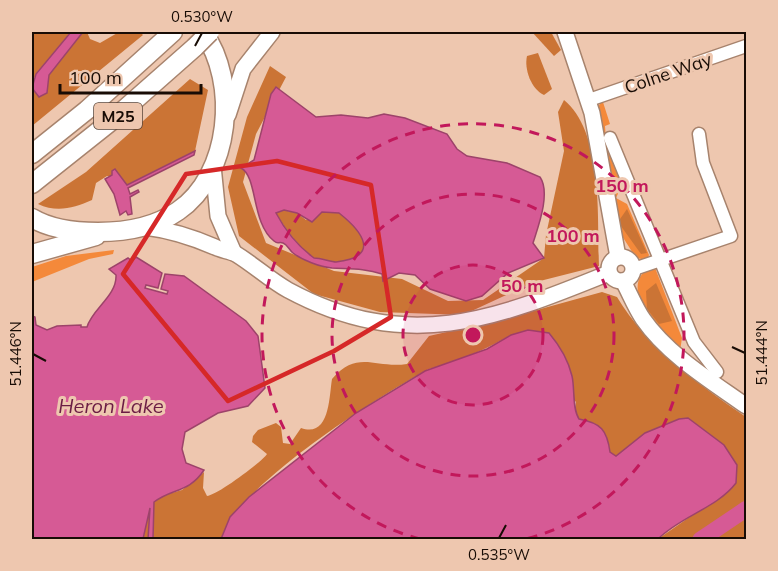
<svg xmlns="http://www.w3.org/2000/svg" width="778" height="571" font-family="Mulish,sans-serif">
<rect width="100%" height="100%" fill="#eec7af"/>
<!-- green -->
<g fill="#f4893a">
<polygon points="602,99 610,124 605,126 606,139 622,185 616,198 627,204 649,255 647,260 636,258 617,228 597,110"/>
<polygon points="114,250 113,254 89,259 32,282 32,267 66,256"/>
<path d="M654,265L682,338L680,351C662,333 612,285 654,265Z"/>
</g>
<!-- forest -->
<g fill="#cb7435">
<polygon points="32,32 71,32 36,74 32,84"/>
<polygon points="83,32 87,32 90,39 100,43 119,32 140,32 143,35 32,126 32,88 39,97 47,93 49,75"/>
<polygon points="532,32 551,32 561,50 554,56"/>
<path d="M538,53L552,89L544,95C531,89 524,69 527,56Z"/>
<path d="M270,66L286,77L256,134L243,182L266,243L334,271L402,279L448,301L483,300L544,258L546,235L564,151L558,112L564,100C604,133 597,218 599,266L532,283L463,315L380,312L314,294L239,236L228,187L247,117Z"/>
<path d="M190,79L208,90L195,151L126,186L115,169L111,176H107L96,183L92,200C74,208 57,213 38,204L86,172Z"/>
<polygon points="627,209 647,253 641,254 618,222"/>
<path d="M283,210L297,213L306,220L322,212L339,213C363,232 381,257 336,262C331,262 321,258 314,258C299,247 286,230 276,213Z"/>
<polygon points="656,283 672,321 659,324 647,309 646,291"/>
<path d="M602,292L617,297C647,347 698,384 746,417V539H658L727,491L724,445L688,418L645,433L616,457L610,452C607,430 601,423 579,419L575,412L576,402L511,335C490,347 468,357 444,365C437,367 429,368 423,372C372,401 237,486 221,539L153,540L154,502L161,496L182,490L204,472L203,488L207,496C216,496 262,462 267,454L252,442L253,436L258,430L276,423L281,427L283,443L290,444L301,428C330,438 329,397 332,379C358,349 375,369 407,364L429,336L504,319Z"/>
<polygon points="150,506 148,539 143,540"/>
</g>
<!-- water -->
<g fill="#d65a95" stroke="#9d436a" stroke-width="1.5" fill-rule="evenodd">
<polygon points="71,32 83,32 49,75 47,93 39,97 32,88 36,74"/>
<path d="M276,87L316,117L341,115L368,118L384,114L405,118L447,134L457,149L467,156L507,163L540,177C551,193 538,227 533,243L544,258L508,273L482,296L466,301L430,289L415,275L399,273L383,281L382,274C365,268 349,269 332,268C320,267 302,260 293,253C289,250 288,245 283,243C278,241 279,245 274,241C251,223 258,177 241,168L254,160L271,94ZM284,210L297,213L312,222L322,212L339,213C363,232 381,257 336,262C331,262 321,258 314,258C299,247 285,230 276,213Z"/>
<polygon points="195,151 194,155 128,188 130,194 138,190 139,192 130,197 132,214 128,215 126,211 120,215 114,194 105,179 112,175 112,171 115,169 127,185"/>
<path d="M136,257L162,273L158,288L146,285L145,288L167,294L168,291L161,289L165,274L184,276L246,321L258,336L265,388L248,406L218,413L185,432L182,449L186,463L204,470C189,493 172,488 154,502L153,539H148L150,508L143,539H32V316L35,317L36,325L47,330L57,326L81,325V327H87C92,309 117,296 116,275L109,269L128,258L132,261Z"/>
<path d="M528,330L549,333C560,346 568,359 572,376C575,389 572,408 579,419C601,423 607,430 610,452L616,456L645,433L679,419L688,418L724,445L737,465L736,483C717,508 681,516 658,539H221L230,517L249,497L356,413L425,371L487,349L511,335Z"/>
</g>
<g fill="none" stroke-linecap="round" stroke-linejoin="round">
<!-- river -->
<polyline stroke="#d65a95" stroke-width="16" points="700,540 746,509"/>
<defs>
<g id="minor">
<polyline points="589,100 746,46"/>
<polyline points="610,138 694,342 717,372"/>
<polyline points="634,269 731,236 703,163 699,134"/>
</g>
<g id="major">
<polyline points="565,32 592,113 618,257"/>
<polyline points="228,115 243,69 272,32"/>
<polyline points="213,166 218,216 234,253"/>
<path d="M145,227C170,230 192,237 215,247C221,250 229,251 236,254C254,265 270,280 288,290C407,354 493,320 609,273"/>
<circle cx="621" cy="269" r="12"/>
<path d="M623,281C630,294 635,307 643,319C668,355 711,381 746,406"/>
</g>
<g id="highway">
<polyline points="32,154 87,110 173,32"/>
<polyline points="32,184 110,122 195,47"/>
<path d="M32,218C52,230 76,232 98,232C126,232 155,227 178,211C231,175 239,82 203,32"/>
<polyline points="32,254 96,236"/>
</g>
</defs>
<!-- minor casing -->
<use href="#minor" stroke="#a7836d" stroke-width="15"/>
<!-- major casing -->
<use href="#major" stroke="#a7836d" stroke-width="18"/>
<!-- highway casing -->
<use href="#highway" stroke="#a7836d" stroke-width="21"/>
<!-- minor -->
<use href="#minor" stroke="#fff" stroke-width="12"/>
<!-- major -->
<use href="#major" stroke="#fff" stroke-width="15"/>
<!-- highway -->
<use href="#highway" stroke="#fff" stroke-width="18"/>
<defs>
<polyline id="highway-bridge" points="195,47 210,32"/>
</defs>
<!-- highway-bridge casing -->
<use href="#highway-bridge" stroke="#a7836d" stroke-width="21" stroke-linecap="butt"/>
<!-- highway-bridge -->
<use href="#highway-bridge" stroke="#fff" stroke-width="18"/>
</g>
<!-- marked area -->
<path fill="none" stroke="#d62828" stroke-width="4.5" stroke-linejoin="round" d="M277,161L371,185L391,317L334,351L228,401L123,274L186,174Z"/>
<!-- ticks -->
<path fill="none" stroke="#180c05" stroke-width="2" d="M195,46L202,33M732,347L745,353M33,354L46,361M499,538L506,525"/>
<!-- distance rings -->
<circle cx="473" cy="335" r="70" fill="#c2185b" fill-opacity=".12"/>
<g fill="none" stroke="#c2185b" stroke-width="3" stroke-dasharray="10 8">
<circle cx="473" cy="335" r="70"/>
<circle cx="473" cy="335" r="141"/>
<path d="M420 539A211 211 0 1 1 526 539"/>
</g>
<g text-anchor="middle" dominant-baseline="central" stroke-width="6" stroke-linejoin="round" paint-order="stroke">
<!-- shield labels -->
<rect fill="#eec7af" stroke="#584438" stroke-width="1.5" x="94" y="103" width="48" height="26" rx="4.5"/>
<g font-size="16" font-weight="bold" fill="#180c05">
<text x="118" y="116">M25</text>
</g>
<!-- street labels -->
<g font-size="18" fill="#180c05" stroke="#eec7af">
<text transform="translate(668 73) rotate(-19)">Colne Way</text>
</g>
<!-- water labels -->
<g font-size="20" font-style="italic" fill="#6b1c44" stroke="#eec7af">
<text x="111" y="405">Heron Lake</text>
</g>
</g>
<circle cx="473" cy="335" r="9" fill="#c2185b" stroke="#eec7af" stroke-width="3"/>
<g font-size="18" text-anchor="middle" font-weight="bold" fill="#c2185b" stroke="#eec7af" stroke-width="6" stroke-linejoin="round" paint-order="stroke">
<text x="622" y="192">150 m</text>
<text x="573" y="242">100 m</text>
<text x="522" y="292">50 m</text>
</g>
<!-- border -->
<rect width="778" height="571" fill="none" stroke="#eec7af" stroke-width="66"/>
<!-- scale -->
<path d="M60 84v9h141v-9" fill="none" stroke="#180c05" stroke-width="3"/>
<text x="69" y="84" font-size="18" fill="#180c05" stroke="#eec7af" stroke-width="4.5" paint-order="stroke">100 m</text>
<rect x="33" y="33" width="712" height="505" fill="none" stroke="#180c05" stroke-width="2"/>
<g font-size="15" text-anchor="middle" fill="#180c05">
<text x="202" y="22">0.530°W</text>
<text transform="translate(762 353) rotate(-90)" y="5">51.444°N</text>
<text transform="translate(16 354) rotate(-90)" y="5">51.446°N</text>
<text x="499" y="560">0.535°W</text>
</g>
</svg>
